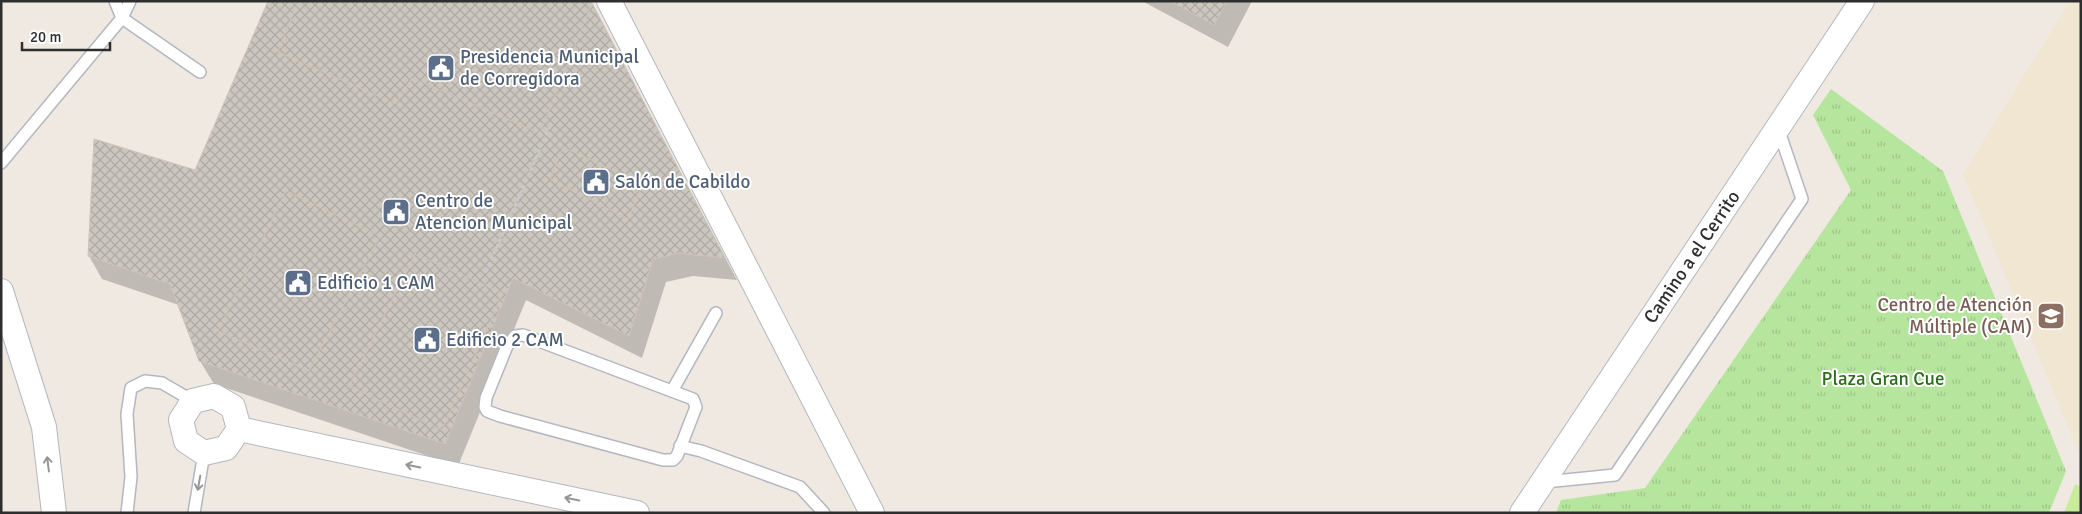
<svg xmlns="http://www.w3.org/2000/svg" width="2082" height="514" font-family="Signika,sans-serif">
<defs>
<pattern id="grass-tufts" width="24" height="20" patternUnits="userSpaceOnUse" patternTransform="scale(1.25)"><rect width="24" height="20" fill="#b6e59e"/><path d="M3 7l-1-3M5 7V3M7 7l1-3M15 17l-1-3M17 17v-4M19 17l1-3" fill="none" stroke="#9dc588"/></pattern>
<pattern id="building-cross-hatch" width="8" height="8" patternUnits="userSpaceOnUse" patternTransform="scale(1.25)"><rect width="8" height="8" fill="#cbc7bf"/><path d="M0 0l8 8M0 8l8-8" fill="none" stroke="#afaba4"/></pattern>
</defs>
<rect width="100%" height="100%" fill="#efe9e1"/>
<!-- education -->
<polygon fill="#f0e6d1" points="2070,1 2081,1 2081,458 1963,174"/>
<!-- grass -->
<polygon fill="url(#grass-tufts)" points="1831,89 1943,171 2066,471 2049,513 1556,513 1561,500 1645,488 1851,190 1813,115"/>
<!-- pitch -->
<polygon fill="#c9ec9a" points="2075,484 2081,487 2081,513 2064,513"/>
<!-- shadow -->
<g fill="#0003">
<polygon points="590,1 737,280 693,276 666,282 642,358 526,300 458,466 214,384 200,361 179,305 102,279 89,256"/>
<polygon points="1142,1 1252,1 1228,47"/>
</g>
<!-- building -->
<g fill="url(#building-cross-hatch)" stroke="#cbc5ba">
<polygon points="268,1 591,1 725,258 679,253 653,259 629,336 513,278 445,444 199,361 170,284 88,256 94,139 195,170"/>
<polygon points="298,1 587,1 590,8 540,133 412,78 396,104 278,52"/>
<polygon points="1170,1 1227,1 1214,25"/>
<polygon points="563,147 643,184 628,219 550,179"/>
<polygon points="286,191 380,236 309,371 218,331"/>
<polygon points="415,254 503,293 442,430 349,386"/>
</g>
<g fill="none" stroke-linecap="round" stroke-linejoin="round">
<defs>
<g id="lane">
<polyline points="115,1 122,18 200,72"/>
<polyline points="1,163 122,18 130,1"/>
<polygon points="523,335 693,399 696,407 677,456 673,460 663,460 500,416 487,411 485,407 486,398 507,346 515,336"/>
<polyline points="672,391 716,313"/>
<polyline points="680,446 701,451 800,487 824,513"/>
<polyline points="1545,482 1615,475 1802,199 1778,128"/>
<polyline points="127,513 131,477 127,414 131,388 145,381 162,383 193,401"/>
<polyline points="194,513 204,453"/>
</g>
<g id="street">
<polyline points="609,1 872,513"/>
<polyline points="1,291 44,427 54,513"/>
<polygon points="214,396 233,407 239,429 226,448 204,453 186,441 181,420 193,401"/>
<polyline points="239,429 637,513"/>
<polyline points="1522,513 1862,1"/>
</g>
</defs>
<!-- lane casing -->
<use href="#lane" stroke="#b4b7c1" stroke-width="14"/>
<!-- street casing -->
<use href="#street" stroke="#b4b7c1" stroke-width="26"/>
<!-- path -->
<polyline stroke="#c9c9c9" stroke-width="3" stroke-dasharray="4 2.5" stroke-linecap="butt" points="486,272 550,126"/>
<!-- lane -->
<use href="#lane" stroke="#fff" stroke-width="11"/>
<!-- street -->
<use href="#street" stroke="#fff" stroke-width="24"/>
</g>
<!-- one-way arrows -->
<defs><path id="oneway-shaft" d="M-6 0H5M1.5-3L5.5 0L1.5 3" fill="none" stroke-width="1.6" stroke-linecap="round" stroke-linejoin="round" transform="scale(1.25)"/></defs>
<g stroke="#969696">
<use href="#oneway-shaft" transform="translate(48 464) rotate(-97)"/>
<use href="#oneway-shaft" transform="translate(413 466) rotate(-168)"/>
<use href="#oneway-shaft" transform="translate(199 483) rotate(100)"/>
<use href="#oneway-shaft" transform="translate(572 499) rotate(-168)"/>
</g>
<!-- icons -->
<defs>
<symbol id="civic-square" viewBox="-11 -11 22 22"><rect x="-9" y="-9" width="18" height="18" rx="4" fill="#5c6f8a" stroke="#fff"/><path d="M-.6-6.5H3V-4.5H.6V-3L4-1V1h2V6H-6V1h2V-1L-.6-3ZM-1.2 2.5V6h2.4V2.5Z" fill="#fff"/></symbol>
<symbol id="school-square" viewBox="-11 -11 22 22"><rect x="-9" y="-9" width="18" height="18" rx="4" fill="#8d6e63" stroke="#fff"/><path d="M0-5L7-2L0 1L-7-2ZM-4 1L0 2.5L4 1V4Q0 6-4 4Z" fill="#fff"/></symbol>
</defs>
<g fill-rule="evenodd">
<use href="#civic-square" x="425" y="52" width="32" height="32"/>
<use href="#civic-square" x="580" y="166" width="32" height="32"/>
<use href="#civic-square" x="380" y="196" width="32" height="32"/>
<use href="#civic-square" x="282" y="267" width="32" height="32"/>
<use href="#school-square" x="2035" y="300" width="32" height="32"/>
<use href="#civic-square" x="411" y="324" width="32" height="32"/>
</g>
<g text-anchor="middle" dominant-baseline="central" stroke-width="4" stroke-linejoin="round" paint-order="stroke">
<!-- service labels -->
<g font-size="19" fill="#4e5e75" stroke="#fff" text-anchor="start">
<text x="460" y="57">Presidencia Municipal<tspan x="460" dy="22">de Corregidora</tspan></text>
<text x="615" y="182">Salón de Cabildo</text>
<text x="415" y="201">Centro de<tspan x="415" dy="22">Atencion Municipal</tspan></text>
<text x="317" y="283">Edificio 1 CAM</text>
<text x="446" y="340">Edificio 2 CAM</text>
</g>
<!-- street labels -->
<g font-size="19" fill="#2e2e2e" stroke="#fff">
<text transform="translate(1692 257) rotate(-56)">Camino a el Cerrito</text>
</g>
<!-- education labels -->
<g font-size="19" fill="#785e54" stroke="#fff" text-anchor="end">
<text x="2032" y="305">Centro de Atención<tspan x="2032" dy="22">Múltiple (CAM)</tspan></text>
</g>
<!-- park labels -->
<g font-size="19" fill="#2c6e1b" stroke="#fff">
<text x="1883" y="379">Plaza Gran Cue</text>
</g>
</g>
<!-- border -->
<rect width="2082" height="514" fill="none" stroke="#2e2e2e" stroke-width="5"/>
<!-- scale -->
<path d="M22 42v8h88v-8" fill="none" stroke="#2e2e2e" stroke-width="2.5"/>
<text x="30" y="42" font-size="15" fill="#2e2e2e" stroke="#ffffff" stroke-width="4" paint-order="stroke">20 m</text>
</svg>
